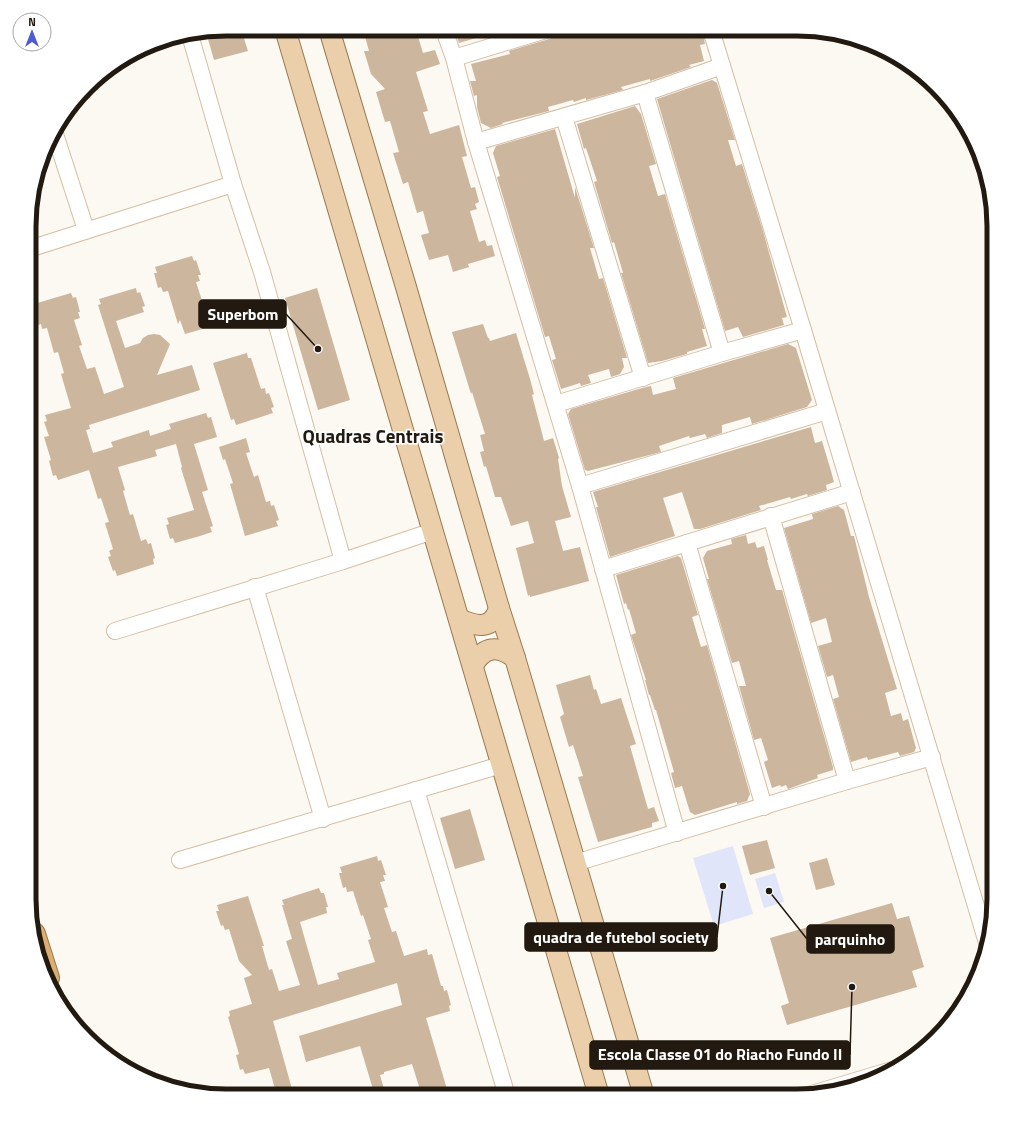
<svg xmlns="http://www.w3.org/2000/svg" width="1023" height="1125" font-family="'Titillium Web',sans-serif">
<rect width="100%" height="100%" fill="#fcf8f2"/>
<!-- green -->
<g fill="#e0e5f9">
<polygon points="733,846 753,914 714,926 693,858"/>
<polygon points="775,873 784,902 764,908 755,879"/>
</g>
<!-- building -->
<g fill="#ccb69d">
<polygon points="226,29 241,29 248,51 214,60 206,32"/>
<polygon points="363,29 416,30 423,53 435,50 440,64 416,72 428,111 423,112 430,134 459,125 467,156 462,157 471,188 475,187 479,202 475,204 477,209 470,211 479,242 485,240 487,246 492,245 495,256 468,264 469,267 453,272 448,255 429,260 421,235 429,233 423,211 417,213 408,182 403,184 393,153 399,152 390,121 385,122 376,92 385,89 371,74 364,51 369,51"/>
<polygon points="454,30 492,30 493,33 459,43"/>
<polygon points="575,30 702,30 705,44 700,45 704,61 689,65 691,67 650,81 650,79 621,87 623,90 586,100 586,98 574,102 573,100 548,107 549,111 502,123 503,124 491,128 481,123 477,107 477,95 474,96 470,81 476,81 471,64 510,54 509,51 549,39 553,37 555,32 556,36"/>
<polygon points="712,80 717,83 735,140 728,140 736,166 742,164 763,231 787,317 782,318 784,325 743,337 738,327 725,331 657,99"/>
<polygon points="635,106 641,114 656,164 649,166 658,196 665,194 705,329 702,329 707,346 687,352 687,354 662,361 648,363 621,273 623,273 614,242 612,243 594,182 597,181 586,148 584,149 577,124"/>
<polygon points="555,129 575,198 575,187 594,248 590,248 599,279 603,278 627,358 622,358 624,367 620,374 611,377 609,369 588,375 591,383 581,386 580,383 561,389 552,360 556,359 549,336 545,337 497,177 500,176 493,153 496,146"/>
<polygon points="192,256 194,261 196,260 201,275 198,275 200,281 196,282 204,307 200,308 206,328 185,334 180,320 178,324 168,291 163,292 161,287 158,288 154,273 157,273 155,267"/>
<polygon points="136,288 137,293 140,292 145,306 142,307 144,312 116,321 125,348 140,343 143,338 148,335 154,334 160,335 170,344 157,375 192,365 200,390 89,425 90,429 86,430 93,453 113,447 111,442 149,430 150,436 171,429 169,424 206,413 208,418 211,417 217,437 194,444 208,490 202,492 213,526 210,527 212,532 200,536 175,543 173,538 170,539 166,525 169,524 167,518 194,510 181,468 182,467 176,444 155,450 157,456 118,467 125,490 123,491 130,515 133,514 141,541 146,539 148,544 151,543 155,558 153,559 154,564 117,576 115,570 113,571 108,557 111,556 109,551 113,549 105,523 109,522 101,498 98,499 89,470 58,480 56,475 53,476 49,461 51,460 44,437 49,436 44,422 47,421 45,415 71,408 61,374 64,373 58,352 54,353 47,328 42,329 41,324 38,325 33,310 36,309 34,304 71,293 73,298 76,297 80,312 78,312 80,318 74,320 82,345 79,346 87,369 95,367 104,394 124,387 98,305 101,304 99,299"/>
<polygon points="317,288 350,400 318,410 285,298"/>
<polygon points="483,324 488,338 489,338 490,341 516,333 530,379 534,394 532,395 544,441 553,438 559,458 558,459 562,486 571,517 555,521 563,551 580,547 589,581 530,597 530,595 528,596 516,548 534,543 528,521 511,526 501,497 495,497 486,466 484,467 480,452 484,451 480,435 485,434 472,392 471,394 452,332"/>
<polygon points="788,344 796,348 812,400 807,407 752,424 750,417 722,425 722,433 707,438 705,434 690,438 689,436 659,446 661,452 588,471 585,470 568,414 571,409 642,388 651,386 653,395 676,389 673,378"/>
<polygon points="247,353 248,358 251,358 261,389 265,388 266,394 269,393 274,407 271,408 273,413 236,425 234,419 231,420 213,363"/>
<polygon points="811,427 815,443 822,441 831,471 834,482 826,485 827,490 808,496 807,494 791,499 790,497 759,506 761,510 700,529 694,529 682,492 663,498 675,536 610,557 596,507 598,507 593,492"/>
<polygon points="246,438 250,452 246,453 254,477 258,475 266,502 270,501 271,506 274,505 279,520 276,521 278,526 245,536 230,484 233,483 225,459 223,460 219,447"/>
<polygon points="838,506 844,510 851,536 854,536 869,597 897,689 885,693 891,716 901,713 903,721 908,719 916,748 914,752 900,756 898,752 868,760 867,757 851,762 833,699 839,697 833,675 827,677 818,646 832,642 826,618 811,623 784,528 813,519 812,514"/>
<polygon points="746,535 748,544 755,542 757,548 764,546 768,560 767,560 776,590 782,590 833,767 833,770 817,775 818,778 788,789 786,785 781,787 780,785 772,788 764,762 768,760 761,738 754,740 739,686 746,686 739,661 732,663 707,579 709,579 703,558 707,551 732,544 731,539"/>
<polygon points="678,556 681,558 698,615 692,617 701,647 707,645 750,794 747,801 737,804 737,802 695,815 690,812 682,786 675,788 671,773 674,772 656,710 655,710 650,695 649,695 645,680 646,680 631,635 636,633 629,609 628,610 626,603 624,604 616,575"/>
<polygon points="590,675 594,690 596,689 601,704 621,698 636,744 630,746 648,809 654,807 659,821 652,823 652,827 598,842 578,777 583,776 573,745 569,747 560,717 564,714 556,685"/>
<polygon points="470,809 485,860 455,869 440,818"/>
<polygon points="767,840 775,868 750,875 742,846"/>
<polygon points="377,856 378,861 381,860 386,875 383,875 385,881 380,882 388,907 384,908 392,932 396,931 404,956 427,949 428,955 432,954 441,986 443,986 444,991 447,990 451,1005 449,1006 450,1011 426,1018 449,1096 422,1096 412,1064 384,1072 384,1074 380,1075 386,1096 375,1096 360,1046 306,1062 299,1036 402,1005 397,983 273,1021 294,1096 277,1096 269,1068 245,1074 243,1069 240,1070 236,1055 239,1054 228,1017 230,1016 229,1011 252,1004 244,978 252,975 239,961 229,929 225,930 223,925 221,926 216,911 219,911 217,905 248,896 264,946 262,946 269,970 272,969 279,991 300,985 286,941 292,939 282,905 284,905 282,900 319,888 321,893 324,893 328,907 326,907 327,913 300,922 318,985 339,979 337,973 375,962 368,940 371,939 363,915 361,916 353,891 347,892 346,887 343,888 339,873 342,873 340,867"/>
<polygon points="827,858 835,885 816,890 809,863"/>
<polygon points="892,903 897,919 909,916 924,967 912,971 917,987 787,1025 781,1006 789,1003 770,938"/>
</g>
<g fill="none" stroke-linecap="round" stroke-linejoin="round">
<defs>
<g id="minor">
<polyline points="444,30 454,58 476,142 580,486 677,833"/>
<polyline points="711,30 803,330 988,946"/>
<polyline points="190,35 233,184 262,272 343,561"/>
<polyline points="454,58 546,30"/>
<polyline points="645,93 722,353"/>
<polyline points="564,117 643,378"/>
<polyline points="54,131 86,230"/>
<polyline points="476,142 645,93 722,66"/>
<polyline points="32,248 233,184"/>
<polyline points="556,404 722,353 803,330"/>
<polyline points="580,486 827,411"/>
<polyline points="771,516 847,781"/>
<polyline points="687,543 764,807"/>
<polyline points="603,569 852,492"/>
<polyline points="255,587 323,819"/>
<polyline points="115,631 343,561 433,531"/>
<polyline points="416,790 507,1096"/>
<polyline points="180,860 501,765"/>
<polyline points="575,863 847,781 932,757"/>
<polyline points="805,1096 892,1070"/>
</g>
<g id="major">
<polyline points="285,29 599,1096"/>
<polyline points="329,29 406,287 499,608 515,658 644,1096"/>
<path d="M459,619C477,627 493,630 499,608"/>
<path d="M473,665C484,646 498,645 515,658"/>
</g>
<polyline id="highway" points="34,934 48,978"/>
</defs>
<!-- minor casing -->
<use href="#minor" stroke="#d4bea5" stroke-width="18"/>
<!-- major casing -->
<use href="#major" stroke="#9c7a50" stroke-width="22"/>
<!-- highway casing -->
<use href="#highway" stroke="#9c7a50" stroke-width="24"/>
<!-- minor -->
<use href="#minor" stroke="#fff" stroke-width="16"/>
<!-- major -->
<use href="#major" stroke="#ebceaa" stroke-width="20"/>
<!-- highway -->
<use href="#highway" stroke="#dead72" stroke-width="22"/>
</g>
<g text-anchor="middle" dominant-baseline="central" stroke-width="3.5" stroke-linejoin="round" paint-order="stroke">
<!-- district labels -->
<g font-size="19" font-weight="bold" fill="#221a10" stroke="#fff">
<text x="373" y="435">Quadras Centrais</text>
</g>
</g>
<!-- crop -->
<path d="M0 0H1023V1125H0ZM226 36H797A190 190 0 0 1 987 226V899A190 190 0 0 1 797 1089H226A190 190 0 0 1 36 899V226A190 190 0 0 1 226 36Z" fill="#fff" fill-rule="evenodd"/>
<path fill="none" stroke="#221a10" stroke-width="5" d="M226 36H797A190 190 0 0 1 987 226V899A190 190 0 0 1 797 1089H226A190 190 0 0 1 36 899V226A190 190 0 0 1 226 36Z"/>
<!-- callouts -->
<path fill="none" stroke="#221a10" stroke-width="1.5" d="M318 349L286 314M723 886L717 937M769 891L807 939M852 987L850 1055"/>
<g fill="#221a10" stroke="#fff" stroke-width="1.5">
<circle cx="318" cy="349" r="4"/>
<circle cx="723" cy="886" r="4"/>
<circle cx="769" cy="891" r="4"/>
<circle cx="852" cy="987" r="4"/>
</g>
<g fill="#221a10" stroke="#221a10" stroke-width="1.5">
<rect x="199" y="300" width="87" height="28" rx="4"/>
<rect x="525" y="923" width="192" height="28" rx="4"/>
<rect x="807" y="925" width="87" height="28" rx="4"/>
<rect x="590" y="1041" width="260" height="28" rx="4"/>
</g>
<g font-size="16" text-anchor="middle" font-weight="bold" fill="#fff">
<text x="243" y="320">Superbom</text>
<text x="621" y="943">quadra de futebol society</text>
<text x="850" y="945">parquinho</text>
<text x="720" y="1060">Escola Classe 01 do Riacho Fundo II</text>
</g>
<!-- north arrow -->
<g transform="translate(32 32)"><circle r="19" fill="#ffffff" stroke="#a7a39f"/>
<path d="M0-3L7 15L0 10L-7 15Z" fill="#505bd1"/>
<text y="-6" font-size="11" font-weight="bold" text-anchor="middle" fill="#221a10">N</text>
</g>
</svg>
